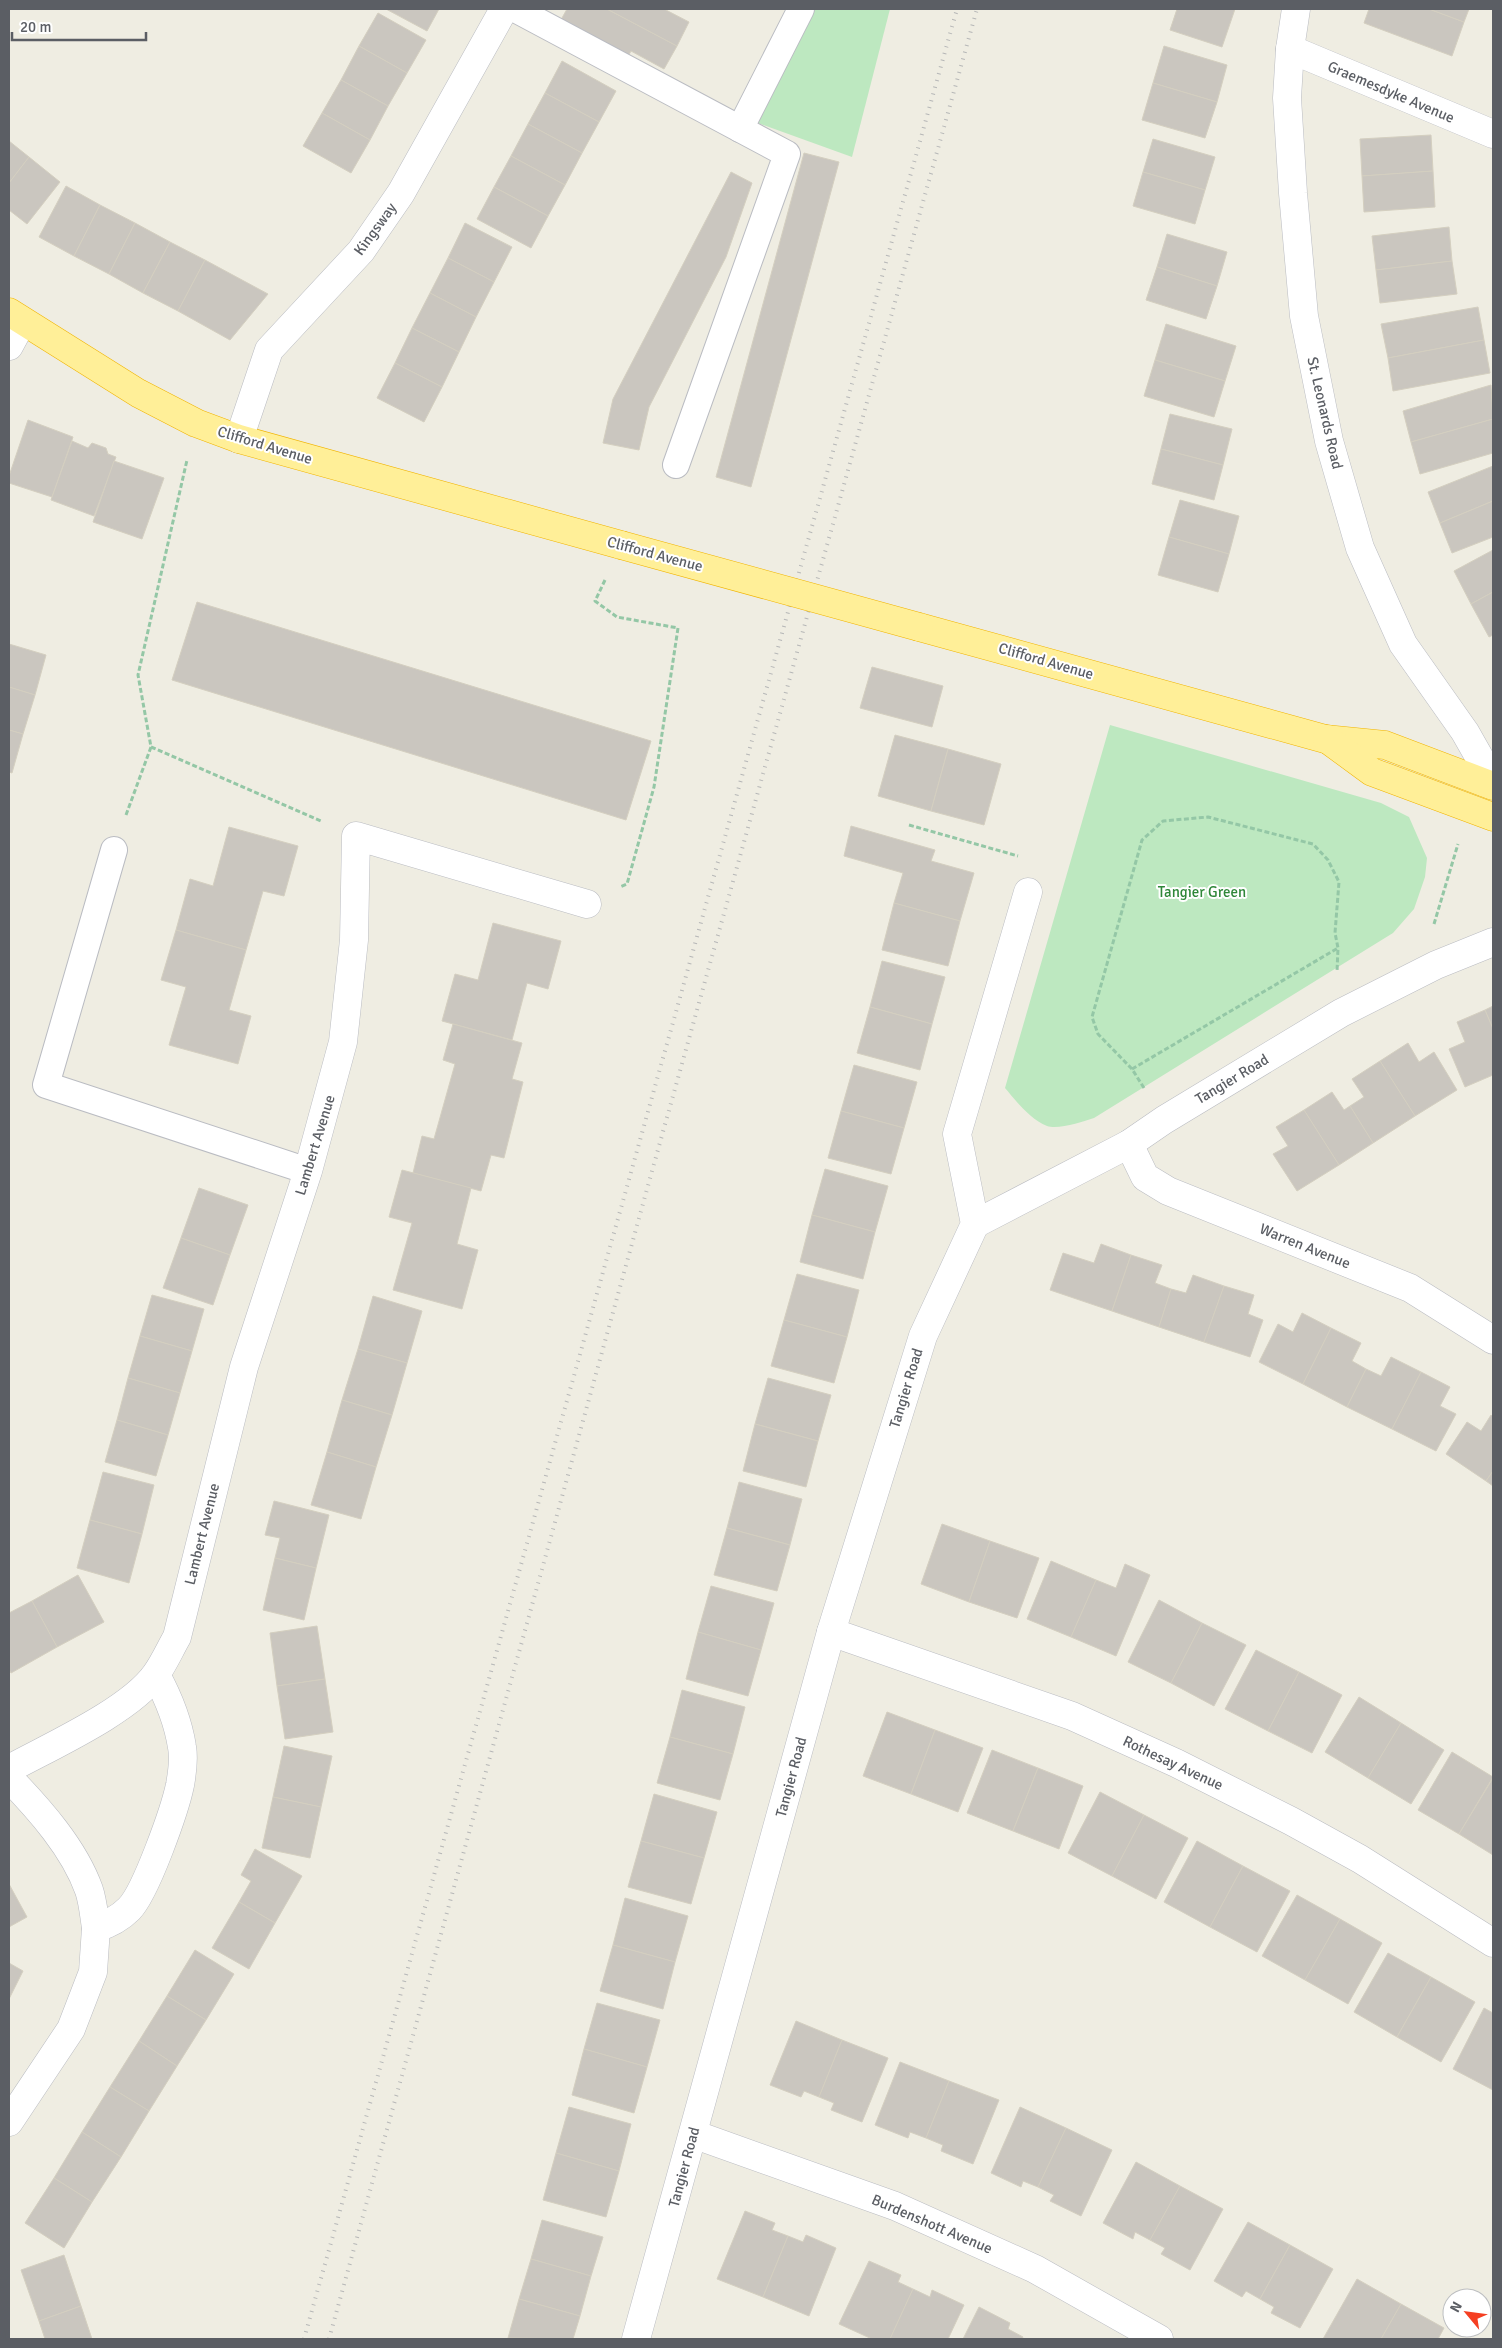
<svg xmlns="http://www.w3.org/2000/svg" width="1502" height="2348" font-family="Signika,sans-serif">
<rect width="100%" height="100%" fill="#efede2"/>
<!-- green -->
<g fill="#bde8c0">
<polygon points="811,9 890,9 852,157 755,122"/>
<path d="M1110,725L1381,803L1409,817L1427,858L1425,877L1414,909L1393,933L1094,1118C1082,1122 1058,1130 1047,1126C1030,1119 1016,1101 1005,1088Z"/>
</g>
<!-- building -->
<g fill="#cac6bf" stroke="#d4cfc0">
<polygon points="386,9 439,9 427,31"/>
<polygon points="567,9 607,9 677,46 664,69 631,51 624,63 557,27"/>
<polygon points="607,9 664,9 689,22 677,46"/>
<polygon points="1177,9 1235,9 1222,47 1170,30"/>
<polygon points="1369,9 1429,9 1464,22 1452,56 1364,23"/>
<polygon points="1429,9 1469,9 1464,22"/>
<polygon points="378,13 426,40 407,73 359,46"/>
<polygon points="359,46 407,73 388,106 341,80"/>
<polygon points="1164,46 1227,65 1217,102 1153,83"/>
<polygon points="562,61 616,91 599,122 545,93"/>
<polygon points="341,80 388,106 370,140 322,113"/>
<polygon points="1153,83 1217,102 1205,138 1142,120"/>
<polygon points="545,93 599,122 582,153 528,124"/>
<polygon points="322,113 370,140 351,173 303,146"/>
<polygon points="528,124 582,153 565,185 511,156"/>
<polygon points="1431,135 1433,171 1362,176 1360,139"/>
<polygon points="1153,139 1215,157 1205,190 1143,172"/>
<polygon points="9,141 29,157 9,183"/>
<polygon points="804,153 839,162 751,487 716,477"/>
<polygon points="511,156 565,185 548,216 494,187"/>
<polygon points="29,157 60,182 27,224 9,210 9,183"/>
<polygon points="1433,171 1435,207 1364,212 1362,176"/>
<polygon points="731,172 752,183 726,257 649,407 639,450 603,443 613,399"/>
<polygon points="1143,172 1205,190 1195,224 1133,206"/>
<polygon points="66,186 100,205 74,256 39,237"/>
<polygon points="494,187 548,216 531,248 477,219"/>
<polygon points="100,205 135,223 109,274 74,256"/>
<polygon points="135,223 170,242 143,293 109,274"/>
<polygon points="465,223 512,247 494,282 448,258"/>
<polygon points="1449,227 1452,261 1376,270 1372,236"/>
<polygon points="1167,234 1227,252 1217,286 1157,267"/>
<polygon points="170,242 205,260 178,311 143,293"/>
<polygon points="448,258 494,282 476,317 430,293"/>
<polygon points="205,260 268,294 230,340 178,311"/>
<polygon points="1452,261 1457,294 1380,303 1376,270"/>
<polygon points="1157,267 1217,286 1206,319 1146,300"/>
<polygon points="430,293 476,317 459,352 412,328"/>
<polygon points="1478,307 1484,340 1388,358 1381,324"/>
<polygon points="1166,324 1236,346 1225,381 1155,360"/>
<polygon points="412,328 459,352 442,387 395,363"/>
<polygon points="1484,340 1490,373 1393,391 1388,358"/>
<polygon points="1155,360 1225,381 1214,417 1144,396"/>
<polygon points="395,363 442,387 424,422 377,398"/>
<polygon points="1491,385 1493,419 1411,442 1403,411"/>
<polygon points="1170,414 1232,429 1223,465 1161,449"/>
<polygon points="1493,419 1493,453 1420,474 1411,442"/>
<polygon points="28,420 73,437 52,497 9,483 9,476"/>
<polygon points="72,441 88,448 92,443 106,448 108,454 116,457 94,516 51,500"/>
<polygon points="1161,449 1223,465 1214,500 1152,484"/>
<polygon points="114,461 164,478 142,539 93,522"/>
<polygon points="1493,466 1493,501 1440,523 1428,492"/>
<polygon points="1180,500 1239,516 1229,554 1169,537"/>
<polygon points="1493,501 1493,537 1452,553 1440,523"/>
<polygon points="1169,537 1229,554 1218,592 1158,575"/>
<polygon points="1493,550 1493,592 1471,604 1454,571"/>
<polygon points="1493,592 1493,635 1489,637 1471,604"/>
<polygon points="197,602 651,741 626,820 172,680"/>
<polygon points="9,644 46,655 35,695 9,687"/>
<polygon points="872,667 943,686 932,727 860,708"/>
<polygon points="9,687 35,695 23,734 9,730"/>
<polygon points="9,730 23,734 12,773 9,772"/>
<polygon points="895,735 948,749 931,811 878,796"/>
<polygon points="948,749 1001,764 984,825 931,811"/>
<polygon points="851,826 935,850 931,861 974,873 960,921 894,903 903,873 844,856"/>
<polygon points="229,827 298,846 284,896 263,891 246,950 176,930 190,879 213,886"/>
<polygon points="894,903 960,921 948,966 882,950"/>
<polygon points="493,923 561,941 548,989 527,983 512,1040 442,1021 455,974 478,980"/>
<polygon points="176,930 246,950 229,1010 251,1016 238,1064 169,1045 186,987 161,980"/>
<polygon points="882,961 945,977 932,1024 870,1007"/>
<polygon points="1493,1006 1493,1029 1485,1010"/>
<polygon points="870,1007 932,1024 920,1070 857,1053"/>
<polygon points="1485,1010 1493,1029 1493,1075 1465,1087 1449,1049 1465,1042 1457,1022"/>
<polygon points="453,1024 522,1043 512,1079 523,1082 504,1158 491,1155 481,1191 413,1173 422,1136 434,1139 455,1064 443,1060"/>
<polygon points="1408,1043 1419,1062 1434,1052 1457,1090 1415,1116 1380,1061"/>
<polygon points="1380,1061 1415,1116 1373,1143 1350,1106 1364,1097 1352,1079"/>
<polygon points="854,1065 917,1082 904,1128 841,1111"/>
<polygon points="1332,1092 1344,1110 1350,1106 1373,1143 1339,1165 1304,1110"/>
<polygon points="1304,1110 1339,1165 1297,1191 1273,1154 1288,1146 1276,1127"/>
<polygon points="841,1111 904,1128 891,1174 828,1158"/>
<polygon points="825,1169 888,1186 875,1232 812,1215"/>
<polygon points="402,1170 471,1188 457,1244 478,1250 462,1309 393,1290 412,1223 389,1217"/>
<polygon points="199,1188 248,1205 230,1255 181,1238"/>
<polygon points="812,1215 875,1232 863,1279 800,1262"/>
<polygon points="181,1238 230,1255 213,1305 163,1288"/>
<polygon points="1101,1244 1131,1255 1112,1311 1050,1290 1063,1253 1094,1263"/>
<polygon points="1131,1255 1162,1265 1155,1283 1171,1289 1159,1327 1112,1311"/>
<polygon points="797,1274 859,1290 847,1337 784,1320"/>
<polygon points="1193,1275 1224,1286 1204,1342 1159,1327 1171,1289 1186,1293"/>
<polygon points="1224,1286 1254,1295 1248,1314 1263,1320 1250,1357 1204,1342"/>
<polygon points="152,1295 204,1309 192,1351 140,1336"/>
<polygon points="373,1296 422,1311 407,1363 358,1349"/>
<polygon points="1302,1313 1331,1328 1303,1384 1259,1362 1278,1324 1293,1332"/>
<polygon points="784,1320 847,1337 834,1383 771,1366"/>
<polygon points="1331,1328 1361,1343 1352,1361 1366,1369 1347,1407 1303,1384"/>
<polygon points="140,1336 192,1351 180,1393 128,1378"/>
<polygon points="358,1349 407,1363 392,1415 342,1400"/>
<polygon points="1391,1357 1421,1372 1392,1429 1347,1407 1366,1369 1381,1376"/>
<polygon points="1421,1372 1450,1387 1440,1406 1456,1414 1436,1451 1392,1429"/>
<polygon points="128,1378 180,1393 168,1435 117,1420"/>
<polygon points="768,1378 831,1395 818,1441 755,1424"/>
<polygon points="342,1400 392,1415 376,1467 327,1452"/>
<polygon points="1491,1415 1493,1417 1493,1471 1486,1481 1446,1454 1467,1422 1481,1431"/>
<polygon points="117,1420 168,1435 156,1476 105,1462"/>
<polygon points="755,1424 818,1441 806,1487 743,1471"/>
<polygon points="327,1452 376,1467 361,1519 311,1505"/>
<polygon points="1493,1471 1493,1486 1486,1481"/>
<polygon points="103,1472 154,1485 142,1534 90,1520"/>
<polygon points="739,1482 802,1499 790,1545 727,1528"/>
<polygon points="274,1501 329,1515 316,1568 275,1558 280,1538 265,1535"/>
<polygon points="90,1520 142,1534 129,1583 77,1568"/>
<polygon points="942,1524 990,1541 969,1602 921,1584"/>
<polygon points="727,1528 790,1545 777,1591 714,1575"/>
<polygon points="990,1541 1039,1558 1017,1618 969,1602"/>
<polygon points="275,1558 316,1568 304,1620 263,1610"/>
<polygon points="1051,1561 1096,1580 1071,1637 1027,1619"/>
<polygon points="1125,1564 1150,1575 1116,1656 1071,1637 1096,1580 1116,1588"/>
<polygon points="78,1575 104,1622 57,1647 32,1601"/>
<polygon points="711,1586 774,1603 761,1650 698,1632"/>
<polygon points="1159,1600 1202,1623 1171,1683 1128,1662"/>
<polygon points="32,1601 57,1647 11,1673 9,1669 9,1613"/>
<polygon points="1202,1623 1246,1645 1214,1706 1171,1683"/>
<polygon points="317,1626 325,1679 277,1686 270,1633"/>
<polygon points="698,1632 761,1650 748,1696 686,1679"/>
<polygon points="1256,1650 1299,1672 1268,1731 1225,1709"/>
<polygon points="1299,1672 1342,1695 1312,1753 1268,1731"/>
<polygon points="325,1679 333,1732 285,1739 277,1686"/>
<polygon points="682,1690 745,1707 733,1754 670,1737"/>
<polygon points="1359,1697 1401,1723 1368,1778 1325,1752"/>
<polygon points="887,1712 935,1730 911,1794 863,1776"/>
<polygon points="1401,1723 1444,1750 1411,1804 1368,1778"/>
<polygon points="935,1730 983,1748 958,1812 911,1794"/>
<polygon points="670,1737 733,1754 720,1800 657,1783"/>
<polygon points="284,1746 332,1756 321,1807 273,1797"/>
<polygon points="992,1750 1038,1768 1013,1831 967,1813"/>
<polygon points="1452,1752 1493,1777 1459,1834 1418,1810"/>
<polygon points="1038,1768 1083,1786 1059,1849 1013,1831"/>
<polygon points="1493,1778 1493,1855 1459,1834"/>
<polygon points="1100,1792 1144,1815 1112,1876 1068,1853"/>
<polygon points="654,1794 717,1812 704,1858 641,1841"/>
<polygon points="273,1797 321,1807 310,1858 262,1848"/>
<polygon points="1144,1815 1188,1838 1156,1899 1112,1876"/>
<polygon points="641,1841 704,1858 691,1904 628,1887"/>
<polygon points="1197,1841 1243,1866 1210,1927 1164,1902"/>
<polygon points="255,1849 302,1876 275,1923 239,1902 251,1881 241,1875"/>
<polygon points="1243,1866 1290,1891 1257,1952 1210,1927"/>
<polygon points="9,1884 27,1917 9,1927"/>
<polygon points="1297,1895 1340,1919 1305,1980 1262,1956"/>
<polygon points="625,1898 688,1916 675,1962 613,1945"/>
<polygon points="239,1902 275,1923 249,1969 212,1948"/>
<polygon points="1340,1919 1382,1943 1348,2004 1305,1980"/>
<polygon points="613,1945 675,1962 663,2009 600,1991"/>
<polygon points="195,1950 234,1974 206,2020 167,1996"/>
<polygon points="1388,1953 1431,1977 1397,2037 1354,2012"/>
<polygon points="9,1963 23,1971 9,1999"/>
<polygon points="1431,1977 1475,2002 1441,2062 1397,2037"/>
<polygon points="167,1996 206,2020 177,2066 139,2041"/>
<polygon points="597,2003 660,2020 647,2067 584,2049"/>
<polygon points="1484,2008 1493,2013 1493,2090 1453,2069"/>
<polygon points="796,2021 842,2040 819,2097 804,2091 801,2097 770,2085"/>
<polygon points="842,2040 888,2058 862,2122 831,2110 834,2103 819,2097"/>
<polygon points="139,2041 177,2066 149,2111 110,2087"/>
<polygon points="584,2049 647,2067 634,2113 572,2095"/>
<polygon points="900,2062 949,2081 926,2138 910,2132 908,2138 875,2125"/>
<polygon points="949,2081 999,2100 973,2164 941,2151 943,2145 926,2138"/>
<polygon points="110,2087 149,2111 121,2157 82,2132"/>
<polygon points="569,2107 631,2124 619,2171 556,2153"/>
<polygon points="1020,2107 1066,2128 1038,2187 1023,2181 1021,2187 991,2173"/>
<polygon points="1066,2128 1112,2150 1081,2216 1050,2201 1054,2195 1038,2187"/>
<polygon points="82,2132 121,2157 92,2202 54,2178"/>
<polygon points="556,2153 619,2171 606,2217 543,2200"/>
<polygon points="1136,2162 1180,2186 1150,2240 1135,2232 1133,2239 1103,2223"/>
<polygon points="54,2178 92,2202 64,2248 25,2223"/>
<polygon points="1180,2186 1223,2209 1190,2270 1161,2254 1165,2248 1150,2240"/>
<polygon points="745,2211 775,2223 772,2230 788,2236 763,2297 717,2279"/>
<polygon points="542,2220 603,2237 591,2276 531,2259"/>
<polygon points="1248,2222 1290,2245 1260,2299 1246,2291 1242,2297 1214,2281"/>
<polygon points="806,2235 836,2248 809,2316 763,2297 788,2236 803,2242"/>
<polygon points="1290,2245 1333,2269 1300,2328 1271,2313 1274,2307 1260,2299"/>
<polygon points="64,2255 81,2306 39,2321 21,2270"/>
<polygon points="531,2259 591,2276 580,2316 519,2299"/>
<polygon points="869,2261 901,2275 898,2282 913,2289 890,2339 872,2339 839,2324"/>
<polygon points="1357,2279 1401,2304 1381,2339 1323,2339"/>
<polygon points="913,2289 930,2297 932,2290 964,2305 948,2339 890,2339"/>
<polygon points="519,2299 580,2316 573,2339 508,2338"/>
<polygon points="1401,2304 1444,2328 1438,2339 1381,2339"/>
<polygon points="81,2306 92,2339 45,2339 39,2321"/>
<polygon points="979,2307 1010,2323 1008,2329 1023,2337 1022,2339 963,2339"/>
</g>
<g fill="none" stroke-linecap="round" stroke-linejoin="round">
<defs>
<g id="service">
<polyline points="515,9 787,154 676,465"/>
<polyline points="740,129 801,9"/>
<polyline points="114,850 46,1085 308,1171"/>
</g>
<g id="minor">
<polyline points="1296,9 1290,49 1287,98 1293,193 1304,316 1329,441 1360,548 1403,644 1465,732 1486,769 1484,782"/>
<polyline points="1290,49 1493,134"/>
<polyline points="9,346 22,322"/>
<polyline points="239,439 269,350 361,251 401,193 504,9"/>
<polyline points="1129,1144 1145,1177 1168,1191 1410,1288 1493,1340"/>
<polyline points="975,1224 1129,1144 1164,1120 1341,1013 1436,965 1493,942"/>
<polyline points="831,1632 1072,1716 1176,1763 1291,1821 1360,1859 1493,1943"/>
<path d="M9,1769C49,1747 130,1711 156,1674C164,1663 170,1649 177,1637L244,1367L308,1171L343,1042L354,940L356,836L587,904"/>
<path d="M9,1778C39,1809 74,1848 89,1890C93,1902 94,1915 96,1928C109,1924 120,1918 129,1909C146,1892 175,1809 180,1785C182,1774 184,1758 182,1747C178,1721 168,1697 156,1675"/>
<polyline points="9,2122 71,2029 93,1972 96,1928"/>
<polyline points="693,2134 895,2206 1035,2269 1159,2339"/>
<polyline points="636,2339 831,1632 923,1336 975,1224 957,1134 1028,892"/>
</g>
<g id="trunk">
<polyline points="9,312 138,393 196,423 239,439 621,545"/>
<polyline points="919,627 1325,739 1385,745 1493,786"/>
<polyline points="1327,739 1372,772 1493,817"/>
</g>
</defs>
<!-- service casing -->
<use href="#service" stroke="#babcc2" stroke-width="28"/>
<!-- minor casing -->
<use href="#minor" stroke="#babcc2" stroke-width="29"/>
<!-- trunk casing -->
<use href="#trunk" stroke="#f1b400" stroke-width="29"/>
<!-- path -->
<g stroke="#94c7a6" stroke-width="3" stroke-dasharray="5 2.5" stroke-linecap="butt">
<polyline points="605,580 595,601 617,617 678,628 654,787 627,884 620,887"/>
<polyline points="151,747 321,821"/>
<polyline points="126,815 151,747 138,675 187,460"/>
<polyline points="909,825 1018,856"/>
<polyline points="1434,924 1458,844"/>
<polyline points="1132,1069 1338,948"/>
<polyline points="1144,1088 1132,1069 1098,1034 1092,1017 1142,840 1163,821 1208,817 1313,844 1328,860 1339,882 1335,933 1338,948 1337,972"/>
</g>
<!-- service -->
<use href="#service" stroke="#fff" stroke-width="26"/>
<!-- minor -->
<use href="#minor" stroke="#fff" stroke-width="28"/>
<!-- trunk -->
<use href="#trunk" stroke="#ffef98" stroke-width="28"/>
<!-- rail -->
<g stroke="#b6b7b7" stroke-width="4" stroke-dasharray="1 6" stroke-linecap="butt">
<polyline points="304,2339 957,9"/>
<polyline points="329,2339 664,1128 977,9"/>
</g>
<defs>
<polyline id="trunk-bridge" points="621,545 919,627"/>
</defs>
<!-- trunk-bridge casing -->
<use href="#trunk-bridge" stroke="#f1b400" stroke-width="29" stroke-linecap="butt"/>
<!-- trunk-bridge -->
<use href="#trunk-bridge" stroke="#ffef98" stroke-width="28"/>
</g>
<g text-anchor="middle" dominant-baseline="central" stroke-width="4" stroke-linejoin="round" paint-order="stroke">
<!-- street labels -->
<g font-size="15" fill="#5b5e64" stroke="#fff">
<text transform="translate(1391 92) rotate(23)">Graemesdyke Avenue</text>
<text transform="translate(375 229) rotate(-54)">Kingsway</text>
<text transform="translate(1325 413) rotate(77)">St. Leonards Road</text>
<text transform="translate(265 445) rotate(17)">Clifford Avenue</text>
<text transform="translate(655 554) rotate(15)">Clifford Avenue</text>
<text transform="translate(1046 661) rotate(16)">Clifford Avenue</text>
<text transform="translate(1232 1079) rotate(-31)">Tangier Road</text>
<text transform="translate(315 1145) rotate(-73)">Lambert Avenue</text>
<text transform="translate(1305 1246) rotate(22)">Warren Avenue</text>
<text transform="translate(906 1388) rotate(-73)">Tangier Road</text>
<text transform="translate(202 1534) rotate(-76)">Lambert Avenue</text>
<text transform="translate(1173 1763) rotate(25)">Rothesay Avenue</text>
<text transform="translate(791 1777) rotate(-75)">Tangier Road</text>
<text transform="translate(684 2167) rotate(-75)">Tangier Road</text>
<text transform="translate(932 2224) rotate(23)">Burdenshott Avenue</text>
</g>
<!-- park labels -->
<g font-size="15" fill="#2f8739" stroke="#fff">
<text x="1202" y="892">Tangier Green</text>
</g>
</g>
<!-- border -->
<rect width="1502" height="2348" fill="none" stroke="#5b5e64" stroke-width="20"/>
<!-- north arrow -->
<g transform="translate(1467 2313) rotate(299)"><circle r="24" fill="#ffffff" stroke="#bdbfc1"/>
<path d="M0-4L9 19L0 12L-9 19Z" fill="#f53f22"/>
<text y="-8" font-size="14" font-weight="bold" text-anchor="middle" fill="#5b5e64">N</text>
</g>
<!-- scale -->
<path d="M12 32v8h134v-8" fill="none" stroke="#5b5e64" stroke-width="2.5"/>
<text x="20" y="32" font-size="15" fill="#5b5e64" stroke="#ffffff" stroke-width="4" paint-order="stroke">20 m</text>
</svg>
